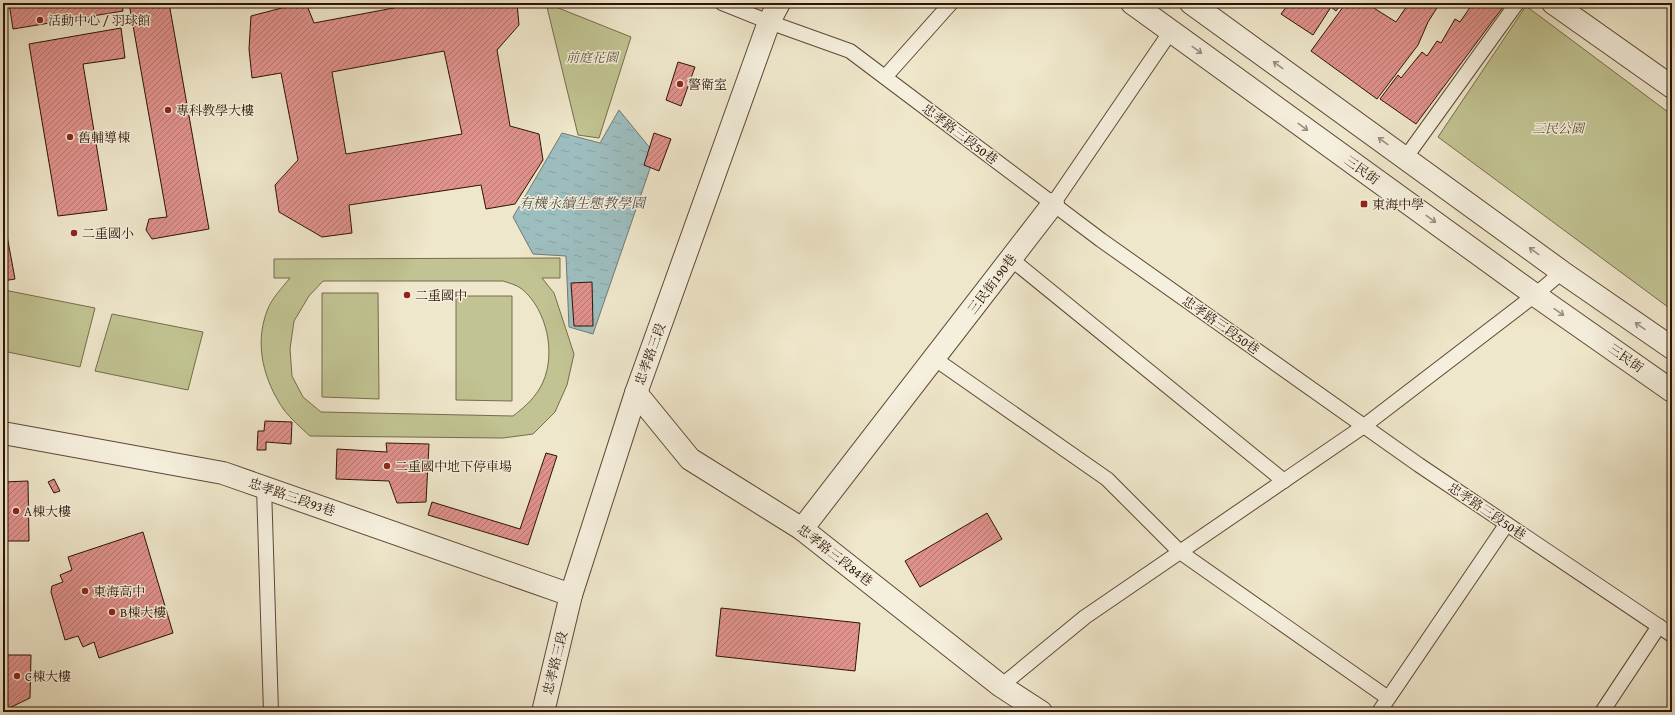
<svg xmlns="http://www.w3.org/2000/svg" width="1675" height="715" font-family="'Gentium Book Plus','Noto Serif TC',serif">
<defs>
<pattern id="water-ripples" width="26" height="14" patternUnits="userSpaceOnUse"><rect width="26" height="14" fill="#9dbec0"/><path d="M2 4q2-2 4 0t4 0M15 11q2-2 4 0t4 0" fill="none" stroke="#88a2a4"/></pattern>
<pattern id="building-hatch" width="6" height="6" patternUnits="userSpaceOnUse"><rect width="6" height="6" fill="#e0928d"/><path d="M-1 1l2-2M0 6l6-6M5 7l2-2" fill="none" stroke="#b67671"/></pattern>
</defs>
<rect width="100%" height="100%" fill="#efe7cb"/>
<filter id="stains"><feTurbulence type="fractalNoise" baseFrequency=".005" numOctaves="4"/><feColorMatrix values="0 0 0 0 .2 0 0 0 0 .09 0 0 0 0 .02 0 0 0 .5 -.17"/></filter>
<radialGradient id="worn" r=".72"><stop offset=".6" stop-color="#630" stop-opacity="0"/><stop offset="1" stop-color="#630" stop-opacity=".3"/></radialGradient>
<!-- green -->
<g fill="#c1c392" stroke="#776b4c" fill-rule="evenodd">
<polygon points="546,3 631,37 599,138 578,135"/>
<polygon points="1526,6 1672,115 1672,310 1438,137"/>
<path d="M560,258V278H542L554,293L574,354L567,385L555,412L533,434L503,438L310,436C301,428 291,419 284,410C264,381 254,345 267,311C271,299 282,288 290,278H274V259ZM323,281H503C509,283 517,285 522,289C547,310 556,353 543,382C537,396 525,407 513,416L321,412L303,397L292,376L290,349L294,321L309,296Z"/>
<polygon points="4,290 95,308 80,367 3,351"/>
<polygon points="322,293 378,293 379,399 322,397"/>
<polygon points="456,296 512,296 512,401 456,400"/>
<polygon points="112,314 203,332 188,390 95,371"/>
</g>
<!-- water -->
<polygon fill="url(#water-ripples)" stroke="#707a75" points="619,110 655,154 593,334 569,327 566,256 533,254 513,217 562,133 600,143"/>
<!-- building -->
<g fill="url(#building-hatch)" stroke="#2d1305" fill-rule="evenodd">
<polygon points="9,3 122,3 123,11 13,29"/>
<polygon points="129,3 169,3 209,229 152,239 146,230 149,219 167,217"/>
<path d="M301,3H306L314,23L420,3H517L519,25L497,50L510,126L539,134L543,160L515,204L486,209L481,185L349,205L352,233L322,237L279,212L275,185L298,160L281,73L252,78L249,49L251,16ZM444,51L462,134L346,154L332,72Z"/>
<polygon points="1289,3 1342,3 1336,11 1331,7 1313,35 1281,14"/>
<polygon points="1346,3 1366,3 1396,22 1409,3 1440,3 1428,22 1418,45 1377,99 1311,51"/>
<polygon points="1473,3 1506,3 1416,124 1380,99 1398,75 1401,78 1422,52 1427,56 1437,41 1441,43 1455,19 1460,22"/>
<polygon points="121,28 125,58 83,64 107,210 58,216 29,44"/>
<polygon points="678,62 695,67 681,106 666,100"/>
<polygon points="654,133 671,139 659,171 644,165"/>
<polygon points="3,214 15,279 3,281"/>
<polygon points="592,282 593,326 574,326 571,283"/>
<polygon points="265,421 292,422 291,444 266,442 266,450 257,450 258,431 264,431"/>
<polygon points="386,443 429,444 426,502 397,503 389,481 336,479 337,449 387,452"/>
<polygon points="546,453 557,456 528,545 428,515 432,502 520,529"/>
<polygon points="54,479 60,491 54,493 48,482"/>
<polygon points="28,481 29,541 3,541 3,482"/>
<polygon points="987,513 1002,539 920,587 905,561"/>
<polygon points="143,532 173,633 99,658 94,642 83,647 78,636 65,640 51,592 52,586 63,582 60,575 72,570 68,557"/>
<polygon points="721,608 860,623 855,671 716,656"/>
<polygon points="3,655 31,655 30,698 3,711"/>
</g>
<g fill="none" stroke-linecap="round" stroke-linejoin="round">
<defs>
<g id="service">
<polyline points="722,3 769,22 850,51 1101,240 1419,465 1672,635"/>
<polyline points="885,77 951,3"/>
<polyline points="1406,157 1517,3"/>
<polyline points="1053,204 1171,31"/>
<polyline points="1011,259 1284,481"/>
<polyline points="935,359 1107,479 1180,552 1388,698"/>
<polyline points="264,487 271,712"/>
<polyline points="1001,686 1085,617 1364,426 1535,295 1562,272"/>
<polyline points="1379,712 1506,525"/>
<polyline points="1602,712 1659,626"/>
</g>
<g id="minor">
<polyline points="1553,3 1672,87"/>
<polyline points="636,393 690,459 802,529 1001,686 1041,712"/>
<polyline points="3,433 223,473 571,595"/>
<polyline points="802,529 1053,204"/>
</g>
<g id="tertiary">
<polyline points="1132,3 1535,295 1672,391"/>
<polyline points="1191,3 1562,272 1672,348"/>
<polyline points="543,712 571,595 636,393 769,22 779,3"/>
</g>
</defs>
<!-- service casing -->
<use href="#service" stroke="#5e4836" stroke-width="16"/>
<!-- minor casing -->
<use href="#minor" stroke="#5e4836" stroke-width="24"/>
<!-- tertiary casing -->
<use href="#tertiary" stroke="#5e4836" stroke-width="24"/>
<!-- service -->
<use href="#service" stroke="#f5efdd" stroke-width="14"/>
<!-- minor -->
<use href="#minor" stroke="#f5efdd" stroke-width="22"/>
<!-- tertiary -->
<use href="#tertiary" stroke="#f5efdd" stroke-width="22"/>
</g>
<!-- one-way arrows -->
<defs><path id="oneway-shaft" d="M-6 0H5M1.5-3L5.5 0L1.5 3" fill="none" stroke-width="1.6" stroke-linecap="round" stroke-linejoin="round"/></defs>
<g stroke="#9b8c7c">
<use href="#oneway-shaft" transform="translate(1197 50) rotate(36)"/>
<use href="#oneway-shaft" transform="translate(1278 65) rotate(-144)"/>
<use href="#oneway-shaft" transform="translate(1303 127) rotate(36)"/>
<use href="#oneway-shaft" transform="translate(1383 141) rotate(-144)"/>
<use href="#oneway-shaft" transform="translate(1431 219) rotate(36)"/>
<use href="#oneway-shaft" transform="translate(1534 251) rotate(-144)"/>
<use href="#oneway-shaft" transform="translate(1559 312) rotate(35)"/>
<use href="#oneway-shaft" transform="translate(1640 326) rotate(-145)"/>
</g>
<!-- markers -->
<g fill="#8f2418" stroke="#f5efdd" stroke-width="1.5">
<circle cx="40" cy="20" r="4"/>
<circle cx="680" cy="84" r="4"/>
<circle cx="168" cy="110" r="4"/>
<circle cx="70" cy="137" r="4"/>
<rect x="1360" y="200" width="8" height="8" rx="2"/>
<circle cx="74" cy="233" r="4"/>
<circle cx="407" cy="295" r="4"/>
<circle cx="387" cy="466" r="4"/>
<circle cx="16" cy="511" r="4"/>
<circle cx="85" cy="591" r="4"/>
<circle cx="112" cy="612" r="4"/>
<circle cx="17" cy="676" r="4"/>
</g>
<g text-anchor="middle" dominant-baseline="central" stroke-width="3" stroke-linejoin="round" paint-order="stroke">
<!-- poi labels -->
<g font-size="13" fill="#2d1305" stroke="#f5efdd" text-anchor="start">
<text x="48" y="20">活動中心 / 羽球館</text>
<text x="688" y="84">警衛室</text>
<text x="176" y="110">專科教學大樓</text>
<text x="78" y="137">舊輔導棟</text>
<text x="1372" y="204">東海中學</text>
<text x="82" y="233">二重國小</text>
<text x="415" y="295">二重國中</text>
<text x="395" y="466">二重國中地下停車場</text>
<text x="24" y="511">A棟大樓</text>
<text x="93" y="591">東海高中</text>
<text x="120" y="612">B棟大樓</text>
<text x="25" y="676">C棟大樓</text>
</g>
<!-- park labels -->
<g font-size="13" font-style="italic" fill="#615136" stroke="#f5efdd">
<text x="592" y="57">前庭花園</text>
<text x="1558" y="128">三民公園</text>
</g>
<!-- street labels -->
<g font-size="13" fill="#2d1305" stroke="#f5efdd">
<text transform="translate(960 134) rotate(37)">忠孝路三段50巷</text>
<text transform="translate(1362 170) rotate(36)">三民街</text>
<text transform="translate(992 284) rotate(-53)">三民街190巷</text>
<text transform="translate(1221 325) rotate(35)">忠孝路三段50巷</text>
<text transform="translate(650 354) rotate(-70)">忠孝路三段</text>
<text transform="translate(1626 358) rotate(35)">三民街</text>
<text transform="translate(292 497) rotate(19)">忠孝路三段93巷</text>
<text transform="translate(1487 511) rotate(34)">忠孝路三段50巷</text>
<text transform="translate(835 555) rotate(38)">忠孝路三段84巷</text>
<text transform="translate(555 663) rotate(-76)">忠孝路三段</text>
</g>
<!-- water labels -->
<g font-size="14" font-style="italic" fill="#544f46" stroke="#f5efdd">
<text x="582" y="203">有機永續生態教學園</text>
</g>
</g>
<!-- margin -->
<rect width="1675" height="715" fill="none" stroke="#efe7cb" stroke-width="16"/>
<rect x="4" y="4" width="1667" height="707" fill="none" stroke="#2d1305" stroke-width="2"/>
<rect x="8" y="8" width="1659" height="699" fill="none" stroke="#2d1305"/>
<rect width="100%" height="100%" filter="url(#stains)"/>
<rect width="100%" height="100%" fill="url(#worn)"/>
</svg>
